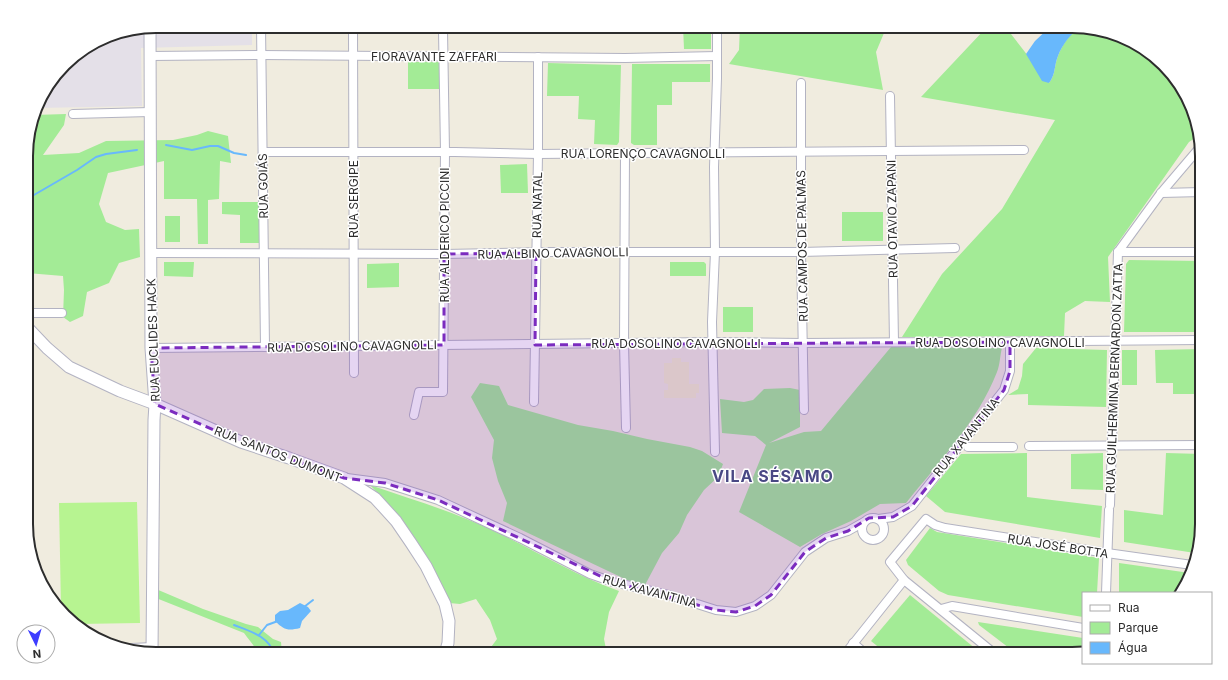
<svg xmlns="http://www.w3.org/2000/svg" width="1228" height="680" font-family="Inter,sans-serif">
<rect width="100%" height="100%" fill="#f0ecdf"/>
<!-- industrial -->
<polygon fill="#e4e0e8" points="156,26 252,26 252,45 141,48 142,106 37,108 39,98 70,58 106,36"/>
<!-- education -->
<polygon fill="#f3eecd" points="672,358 681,358 681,362 689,362 689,384 699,384 699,393 696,393 696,398 664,398 664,390 668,390 668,384 664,383 664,363 672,363"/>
<!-- green -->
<g fill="#a3eb96">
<polygon points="683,26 711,26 711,49 684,49"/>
<polygon points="740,26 887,26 876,52 883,90 729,64 739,50"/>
<path d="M1080,28L1137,43L1180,84L1198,136L1189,142L1108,257L1110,302L1085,301L1065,313L1064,336L902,337L942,274L1002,209L1055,120L921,97L985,29L1011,34L1049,83C1056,74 1054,65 1058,56C1062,45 1070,33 1080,28Z"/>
<rect x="408" y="62" width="32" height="27"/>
<polygon points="548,63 621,65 619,142 617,145 594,144 595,120 578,119 579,96 547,96"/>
<polygon points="632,64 710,64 710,82 672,82 672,105 657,105 657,145 634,145 631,143"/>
<polygon points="66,114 64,125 43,155 79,153 106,141 173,140 197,135 208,131 228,136 231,163 220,161 219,199 208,200 208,244 198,244 197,199 164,199 164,161 108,173 99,204 106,222 125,230 139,229 140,257 119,263 109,283 87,292 83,316 70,322 63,317 64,290 63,276 27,273 27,164 28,164 27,163 27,139 34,115"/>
<polygon points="527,164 528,193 501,193 500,165"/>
<polygon points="222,202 260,202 259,243 240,243 240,215 222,214"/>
<rect x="842" y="212" width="41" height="29"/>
<rect x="165" y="216" width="15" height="26"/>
<polygon points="1129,260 1202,261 1202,332 1124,332 1126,264"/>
<polygon points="164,262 194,262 193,277 164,276"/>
<polygon points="670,262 704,262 706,264 706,276 670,276"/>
<polygon points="399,263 399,287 367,288 367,264"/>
<rect x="723" y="307" width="30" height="25"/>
<path d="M891,347L1002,348C1000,355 1000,365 997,372C978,421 939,462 906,503L880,504L851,521L822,534L800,547L739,512L766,445L755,436L722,433L720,399L744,402L753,400L764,389L790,388L800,390V427L769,443L804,432L821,431Z"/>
<polygon points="1036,348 1107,350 1106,407 1028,405 1028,394 1008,395 1018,389 1022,376 1023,364"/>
<polygon points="1202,349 1202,394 1173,394 1173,383 1156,383 1155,350"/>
<rect x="1122" y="350" width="15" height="35"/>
<polygon points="480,383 499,386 508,405 578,425 613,431 647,439 690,447 702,451 723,464 718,477 704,490 687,515 679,533 662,553 645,585 627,580 503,521 507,503 498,481 492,458 494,440 471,397"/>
<polygon points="1027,453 1027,497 1102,506 1100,538 945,512 926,496 961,454"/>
<polygon points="1103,453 1103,490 1071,489 1071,454"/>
<polygon points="1166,453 1202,454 1202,532 1195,553 1124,542 1124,510 1163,515"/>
<path d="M370,485C411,499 451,511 490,529C533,549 574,575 619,591L609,612L604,639L607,654H486L497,639L490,620L476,599L460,604L449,603L387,503Z"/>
<polygon points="930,528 937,532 1099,558 1097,593 1083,593 1083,617 948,595 939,591 908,565 906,560"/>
<polygon points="1119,563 1190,573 1185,589 1181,593 1119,593"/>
<path d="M156,589L203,609L246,624L258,627L273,639L281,642L282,654H258C255,646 249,640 244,633L156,598Z"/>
<polygon points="910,595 982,654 887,654 871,641"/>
<polygon points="978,622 1083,638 1083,653 1017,654 979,625"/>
</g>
<!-- pitch -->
<polygon fill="#b7f491" points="137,502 140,623 78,624 61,609 59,503"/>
<!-- water -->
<g fill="#68b8fc">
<path d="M1051,26H1072L1080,28C1071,33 1062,45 1058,56C1054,65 1056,74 1049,83L1042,81L1026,54L1035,41Z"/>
<path d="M300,603L308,607L311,611L302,621L300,628C288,631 284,630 275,621V615L280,611L288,610Z"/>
</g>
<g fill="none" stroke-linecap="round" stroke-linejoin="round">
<!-- stream -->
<g stroke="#68b8fc" stroke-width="2">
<polyline points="166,145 192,150 210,146 218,146 234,153 246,155"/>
<polyline points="27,199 77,170 96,157 106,154 137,150"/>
<polyline points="304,607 313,600"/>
<path d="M234,625C249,631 269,636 274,654"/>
<polyline points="259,635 267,625 278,621"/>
</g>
<defs>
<g id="street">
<polyline points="261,26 265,347"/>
<polyline points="353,26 354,373"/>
<polyline points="150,56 261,55 625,58 717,56"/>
<polyline points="801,83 801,252 804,410"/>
<polyline points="890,96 894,342"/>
<polyline points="73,114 150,112"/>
<polyline points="263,152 455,152 538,154 638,153 1024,150"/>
<polyline points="625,153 624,343 626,428"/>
<polyline points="1161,193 1202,192"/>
<polyline points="1118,252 1161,193 1201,146"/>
<polyline points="1118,252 1202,252"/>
<polyline points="151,253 444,254 546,252 801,252 955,248"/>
<polyline points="27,313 62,313"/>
<polyline points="151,348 713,342 803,343 1202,340"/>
<polyline points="534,402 538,154 538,57"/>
<polyline points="414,415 419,392 443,392 445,152 443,30"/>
<polyline points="1029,446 1202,445"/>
<polyline points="968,447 1013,447"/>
<polyline points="715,452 712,322 715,252 714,167 717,78 717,26"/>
<polyline points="347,478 385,483 438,500 520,538 590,574 613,582 669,595 716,610 736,612 755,606 771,595 805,552 826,538 848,531 864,522"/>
<polyline points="1110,505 1118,252"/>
<circle cx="873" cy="529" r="11"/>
<polyline points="878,519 893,517 912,506 1004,390 1010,371 1010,342"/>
<polyline points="1106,593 1109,510"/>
<polyline points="941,609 952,606 1083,628"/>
<polyline points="853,643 866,654"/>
<polyline points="132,648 152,647"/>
<polyline points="845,654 904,580"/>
<polyline points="995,654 904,580 890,562 926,519 935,525 945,528 1107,553 1192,565"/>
</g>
<g id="secondary">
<polyline points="150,27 151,348 155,404 154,420 152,653"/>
<polyline points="27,327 47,348 69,367 120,391 155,404 241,442 289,458 344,478 375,498 396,521 411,543 426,566 445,604 449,621 448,643 445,654"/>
</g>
</defs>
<!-- street casing -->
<use href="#street" stroke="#b3b3c2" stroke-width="10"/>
<!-- secondary casing -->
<use href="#secondary" stroke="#b3b3c2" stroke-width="13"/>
<!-- street -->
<use href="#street" stroke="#fff" stroke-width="8"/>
<!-- secondary -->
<use href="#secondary" stroke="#fff" stroke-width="11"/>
</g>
<!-- marked area -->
<path fill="#7b2cbf" fill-opacity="0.2" stroke="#7b2cbf" stroke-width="3" stroke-dasharray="8 5" stroke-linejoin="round" d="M536,253L535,345L1010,342V371L1004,390L912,506L893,517L869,518L848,531L826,538L805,552L771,595L755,606L736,612L716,610L613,582L438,500L385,483L344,478L241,442L155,404L151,348L444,345V254Z"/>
<g text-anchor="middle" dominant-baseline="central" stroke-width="3" stroke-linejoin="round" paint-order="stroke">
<!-- street labels -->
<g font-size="12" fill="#2d2d2d" stroke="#fff">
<text x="434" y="56">FIORAVANTE ZAFFARI</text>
<text x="643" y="153">RUA LORENÇO CAVAGNOLLI</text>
<text transform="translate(263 186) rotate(-91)">RUA GOIÁS</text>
<text transform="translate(353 199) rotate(-90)">RUA SERGIPE</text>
<text transform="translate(537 205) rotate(-89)">RUA NATAL</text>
<text transform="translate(892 219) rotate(-91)">RUA OTAVIO ZAPANI</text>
<text transform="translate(444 235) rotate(-90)">RUA ALDERICO PICCINI</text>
<text transform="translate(802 246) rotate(-91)">RUA CAMPOS DE PALMAS</text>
<text transform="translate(553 253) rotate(-1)">RUA ALBINO CAVAGNOLLI</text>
<text transform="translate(153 340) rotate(-92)">RUA EUCLIDES HACK</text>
<text x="1000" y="342">RUA DOSOLINO CAVAGNOLLI</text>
<text x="676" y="343">RUA DOSOLINO CAVAGNOLLI</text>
<text transform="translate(352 346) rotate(-1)">RUA DOSOLINO CAVAGNOLLI</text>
<text transform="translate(1114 378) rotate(-88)">RUA GUILHERMINA BERNARDON ZATTA</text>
<text transform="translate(966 437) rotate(-51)">RUA XAVANTINA</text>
<text transform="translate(278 454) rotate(21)">RUA SANTOS DUMONT</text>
<text transform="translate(1058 546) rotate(9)">RUA JOSÉ BOTTA</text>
<text transform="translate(650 591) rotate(15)">RUA XAVANTINA</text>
</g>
<!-- district labels -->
<g font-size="16" font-weight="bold" letter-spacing="1" fill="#494884" stroke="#fff">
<text x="773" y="476">VILA SÉSAMO</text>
</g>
</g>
<!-- crop -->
<path d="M0 0H1228V680H0ZM156 33H1072A123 123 0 0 1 1195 156V524A123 123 0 0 1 1072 647H156A123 123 0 0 1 33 524V156A123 123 0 0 1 156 33Z" fill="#fff" fill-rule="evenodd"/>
<path fill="none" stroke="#2d2d2d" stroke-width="2" d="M156 33H1072A123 123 0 0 1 1195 156V524A123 123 0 0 1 1072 647H156A123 123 0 0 1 33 524V156A123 123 0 0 1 156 33Z"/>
<!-- legend -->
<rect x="1082" y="592" width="130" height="72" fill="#ffffff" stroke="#ababab"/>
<rect x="1090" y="605" width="20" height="6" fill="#ffffff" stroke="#ababab"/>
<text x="1118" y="612" font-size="12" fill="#2d2d2d">Rua</text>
<rect x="1090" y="622" width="20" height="12" fill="#a3eb96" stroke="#ababab"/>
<text x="1118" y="632" font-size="12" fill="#2d2d2d">Parque</text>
<rect x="1090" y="642" width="20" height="12" fill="#68b8fc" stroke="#ababab"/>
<text x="1118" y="652" font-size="12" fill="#2d2d2d">Água</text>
<!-- north arrow -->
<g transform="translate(36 644) rotate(175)"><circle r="19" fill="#ffffff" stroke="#ababab"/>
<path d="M0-3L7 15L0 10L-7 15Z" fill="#3e3dff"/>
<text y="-6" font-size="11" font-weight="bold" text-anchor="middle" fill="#2d2d2d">N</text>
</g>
</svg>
